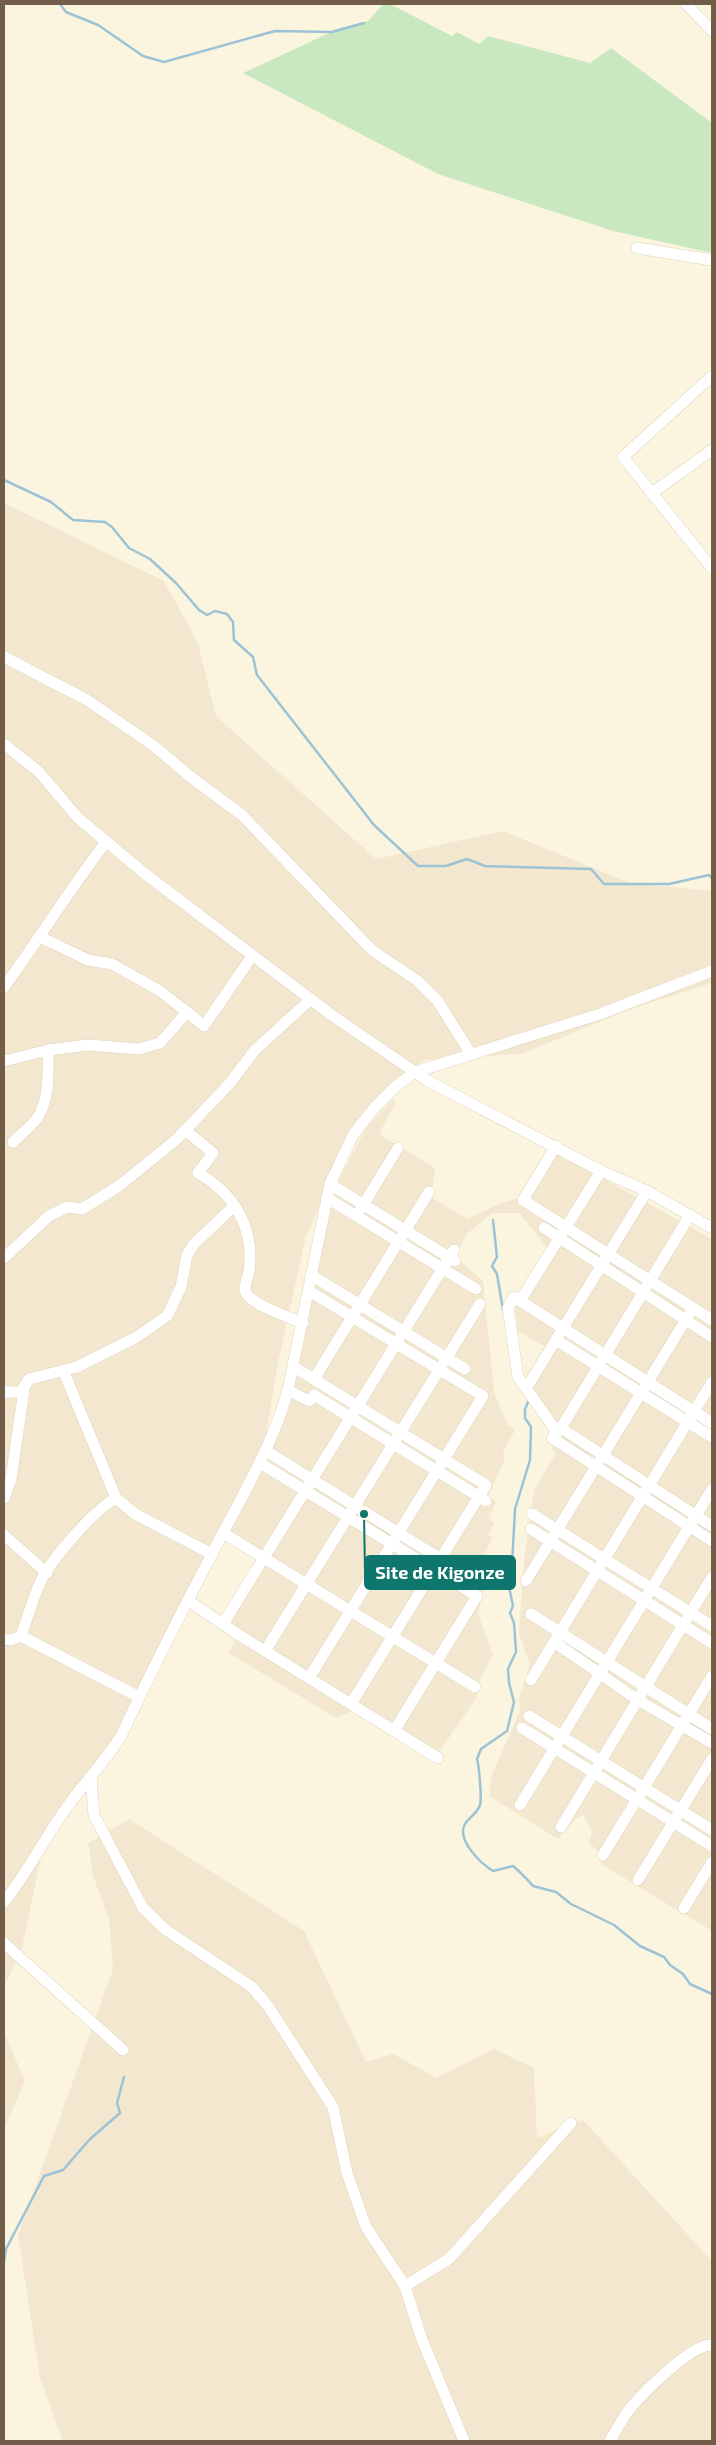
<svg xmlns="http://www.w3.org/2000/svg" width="716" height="2445" font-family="'Exo 2',sans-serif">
<rect width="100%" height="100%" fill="#fbf5e0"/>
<!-- residential -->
<g fill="#f3e8cf">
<polygon points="4,503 164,581 198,643 216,716 376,859 503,831 630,883 712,891 712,983 631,1009 522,1054 424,1060 383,1091 342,1157 306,1236 278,1363 265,1441 130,1728 43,1849 22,1948 4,1988"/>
<polygon points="392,1100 396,1102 379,1134 435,1168 431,1197 467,1219 501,1203 522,1197 552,1150 712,1239 712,1931 601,1864 598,1851 589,1843 592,1832 584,1815 576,1818 558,1839 489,1796 492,1775 520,1711 519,1699 530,1664 519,1634 524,1560 534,1490 556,1453 552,1449 558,1432 544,1422 529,1379 547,1348 518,1331 515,1306 549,1250 519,1213 492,1213 468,1233 454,1256 483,1281 494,1392 507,1424 515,1430 503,1452 505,1460 488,1495 496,1502 489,1518 494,1523 488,1534 493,1538 484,1554 489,1560 478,1614 493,1655 480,1679 477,1697 433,1761 352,1711 336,1718 229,1653 235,1639 217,1628 259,1561 225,1539 269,1460 296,1378 320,1249 338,1182 366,1128"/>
<polygon points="129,1819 304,1931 366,2062 393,2054 437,2078 494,2049 534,2068 537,2138 583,2120 711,2260 712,2258 712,2441 63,2441 40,2378 18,2235 113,1969 109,1919 93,1876 88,1843"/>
<polygon points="4,2032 25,2081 4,2129"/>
</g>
<!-- green -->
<polygon fill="#c9e8bf" points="383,4 390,4 452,36 457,32 479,44 488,36 590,63 611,48 712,123 712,253 613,231 438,174 243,73 340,28 368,21"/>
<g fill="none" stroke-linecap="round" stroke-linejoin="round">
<!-- stream -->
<g stroke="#9cc3d5" stroke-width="2.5">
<polyline points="60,4 66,12 98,25 143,56 164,62 275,31 332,32 364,23"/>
<polyline points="4,480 51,502 73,520 105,522 112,527 129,548 150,559 176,583 199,610 207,615 215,611 227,614 233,622 234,640 253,657 257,675 374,825 418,866 446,866 467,859 485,866 591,869 604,884 669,884 709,875 712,878"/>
<polyline points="493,1220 497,1257 492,1266 497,1274 503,1310"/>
<path d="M529,1400L525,1409V1418L531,1427L530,1460L515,1509L512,1566L507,1577L513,1606L510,1613L514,1623L516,1652L508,1669L509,1683L514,1702L507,1731L481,1749L477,1759C479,1766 482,1798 480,1805C477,1814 469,1817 465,1824C456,1839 480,1863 493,1871L513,1866C518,1870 529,1881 533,1886L556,1892L571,1904L614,1925L640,1946L664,1957L670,1965L683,1974L690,1984L712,1994"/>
<polyline points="4,2262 6,2249 44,2176 63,2170 90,2139 120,2113 117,2103 124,2077"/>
</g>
<defs>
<g id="minor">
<polyline points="686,4 712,31"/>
<polyline points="637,248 712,260"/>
<polyline points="712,376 623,457 712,568"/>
<polyline points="652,493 712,450"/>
<polyline points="4,657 87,700 154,746 192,778 242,815 373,951 418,981 437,1000 471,1054"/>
<polyline points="4,744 39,772 78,818 144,873 330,1014 428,1081 601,1171 647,1191 712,1228"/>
<polyline points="40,937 88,960 112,964 160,991 187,1012"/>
<path d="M4,987C39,939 70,889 106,842"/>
<polyline points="4,1061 48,1050 88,1045 139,1049 160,1043 187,1012 204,1026 252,956"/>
<path d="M185,1130L213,1153L198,1173C235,1194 255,1229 249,1271C248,1278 243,1287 246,1293C252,1305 291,1318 303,1323"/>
<path d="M13,1142C21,1134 32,1126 38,1117C50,1098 48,1070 48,1050"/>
<polyline points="556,1146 523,1200 712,1320"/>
<polyline points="330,1184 455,1261"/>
<polyline points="327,1198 476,1289"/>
<polyline points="360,1210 398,1148"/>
<polyline points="690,1215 561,1428 552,1438 712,1541"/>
<polyline points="544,1228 712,1337"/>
<polyline points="4,1258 49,1216 67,1207 82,1209 119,1186 177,1139 230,1083 255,1050 311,999"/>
<polyline points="311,1275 465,1369"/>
<polyline points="520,1301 601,1171"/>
<polyline points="556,1340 712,1437"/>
<polyline points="294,1367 486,1485 351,1704"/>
<polyline points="63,1370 116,1498 135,1514 212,1554"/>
<polyline points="314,1379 429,1192"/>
<polyline points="527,1387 647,1191"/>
<polyline points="288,1390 309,1401 314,1395 486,1501"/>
<polyline points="4,1392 21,1392 29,1379 77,1367 135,1338 167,1316 181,1287 187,1255 194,1244 234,1206"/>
<polyline points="561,1428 712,1526"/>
<polyline points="557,1432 518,1377 508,1308 514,1297 712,1423"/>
<polyline points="266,1451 478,1582"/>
<polyline points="260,1463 477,1596 394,1731"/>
<polyline points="4,1498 11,1479 24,1390"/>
<polyline points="532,1514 712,1626"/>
<polyline points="531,1529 712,1643"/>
<polyline points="223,1533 475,1687"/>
<polyline points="4,1535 47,1573"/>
<polyline points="526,1581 693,1308"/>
<polyline points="189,1601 236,1633 438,1758"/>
<polyline points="531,1614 712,1729"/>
<polyline points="223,1624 454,1250"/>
<path d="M21,1636C27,1619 32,1602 39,1585C50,1560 93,1511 116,1498"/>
<polyline points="4,1639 11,1640 21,1636 139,1697"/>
<polyline points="554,1642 638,1700 712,1743"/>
<polyline points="265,1651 480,1304"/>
<polyline points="309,1678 483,1396 309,1291"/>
<polyline points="531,1680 712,1382"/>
<polyline points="529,1716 712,1830"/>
<polyline points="522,1728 712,1846"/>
<polyline points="91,1777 94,1815 143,1908 166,1930 252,1987 268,2006 333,2107 347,2173 366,2227 405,2286 421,2337 464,2441"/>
<polyline points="520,1805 712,1489"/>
<polyline points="561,1827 712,1577"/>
<polyline points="603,1855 712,1676"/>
<polyline points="638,1880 712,1759"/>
<path d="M4,1902C29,1871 46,1835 70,1803C87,1780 106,1760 121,1736C150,1674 181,1613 213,1552C240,1499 272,1448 288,1390L330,1184L353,1135L375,1107L395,1087L415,1072L600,1014L712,971"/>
<polyline points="684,1908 712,1862"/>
<polyline points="4,1943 123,2050"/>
<polyline points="405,2286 449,2259 571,2123"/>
<path d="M610,2441C615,2432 620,2423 626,2414C638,2397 692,2343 712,2345"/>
</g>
</defs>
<!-- minor casing -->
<use href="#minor" stroke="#dfd2bc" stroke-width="12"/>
<!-- minor -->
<use href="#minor" stroke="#fff" stroke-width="11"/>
</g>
<!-- callouts -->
<path fill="none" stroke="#0f766e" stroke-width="2" d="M364 1514L365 1573"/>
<circle fill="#0f766e" stroke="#fff9e6" stroke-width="2" cx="364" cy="1514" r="5"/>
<rect fill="#0f766e" stroke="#0f766e" stroke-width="2" x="365" y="1556" width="150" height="33" rx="5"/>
<g font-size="18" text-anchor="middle" font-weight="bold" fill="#fff">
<text x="440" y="1579">Site de Kigonze</text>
</g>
<!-- border -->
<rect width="716" height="2445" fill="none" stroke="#715d48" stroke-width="10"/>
</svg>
